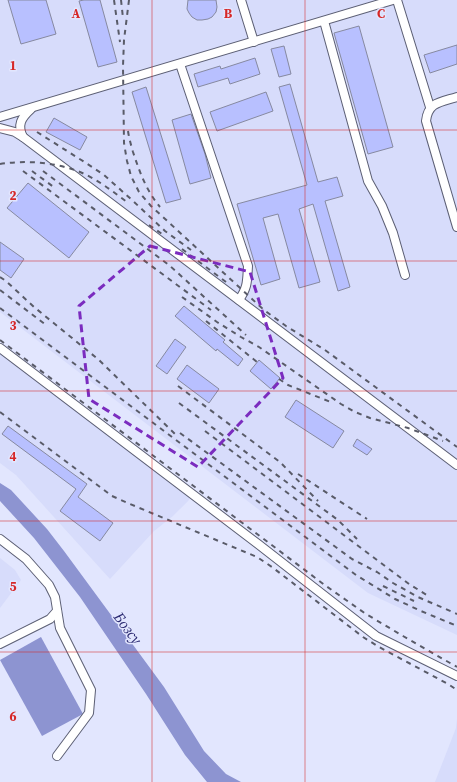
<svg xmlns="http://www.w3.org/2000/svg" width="457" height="782" font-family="'Source Serif 4',serif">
<rect width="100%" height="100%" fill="#e2e6fe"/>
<!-- built -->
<g fill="#d7dcfb">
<polygon points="0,0 457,0 457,635 368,593 0,312"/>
<polygon points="0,353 47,390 191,493 189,500 173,516 154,531 110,579 16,475 0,463"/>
<polygon points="0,558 15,570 21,580 0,608"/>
<polygon points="457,719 457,782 435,782 456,728"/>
</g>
<!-- water -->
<g fill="#8d94d1">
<polygon points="0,483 11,490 47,529 64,551 164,687 204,751 226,774 241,782 207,782 185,755 146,694 80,597 34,538 0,501"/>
<polygon points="41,637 83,714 42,736 0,660"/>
</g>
<!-- building -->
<g fill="#b8c0ff" stroke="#8689a0">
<polygon points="8,0 46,0 56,34 21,44"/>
<polygon points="84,0 100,0 117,62 98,67 79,1"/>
<polygon points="188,0 216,0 217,7 216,12 212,17 208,19 202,20 197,20 192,17 189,13 187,9"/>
<polygon points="359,26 393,147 368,154 334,33"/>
<polygon points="457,45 457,64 430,73 424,55"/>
<polygon points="284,46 291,74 279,77 271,49"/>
<polygon points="255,58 260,74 230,84 228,78 198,87 194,74 220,66 221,69"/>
<polygon points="290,84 318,182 337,177 343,196 325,201 350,287 338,291 313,204 299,209 320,282 299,288 278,214 263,218 280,279 261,285 237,204 307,185 279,87"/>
<polygon points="146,87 181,199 166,203 132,92"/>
<polygon points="266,92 273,111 217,131 210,112"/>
<polygon points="191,114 205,154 211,178 190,184 172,120"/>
<polygon points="54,118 87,137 80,150 46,132"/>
<polygon points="28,183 89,232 69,258 7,208"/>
<polygon points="0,242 24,259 11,278 0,270"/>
<polygon points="184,306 225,340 223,342 243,359 238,366 217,349 216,351 175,316"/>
<polygon points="175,339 186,347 167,374 156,366"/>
<polygon points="259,360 280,378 271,389 250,371"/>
<polygon points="187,365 219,389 209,403 177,379"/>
<polygon points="296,400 344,431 333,448 285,417"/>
<polygon points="8,426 87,484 78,497 113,523 100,541 60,511 76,489 2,434"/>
<polygon points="357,439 372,449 367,455 353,446"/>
</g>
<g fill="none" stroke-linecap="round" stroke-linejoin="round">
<defs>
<g id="minor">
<polyline points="241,0 254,42"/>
<polyline points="397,0 430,107"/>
<polyline points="324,21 368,181 382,206 393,233 405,275"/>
<path d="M180,64L248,266C247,281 248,287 239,300"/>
<path d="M457,97C441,102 428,102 426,121L457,227"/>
<polyline points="0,117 393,0"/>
<polyline points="0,128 15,132 23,137 457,465"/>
<path d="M23,137C17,125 21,118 31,109"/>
<polyline points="0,348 258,544 376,636 457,676"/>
<polyline points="0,539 26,559 49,585 55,597 60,628 91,690 89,713 57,756"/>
<polyline points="0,644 50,619 57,611"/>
</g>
</defs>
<!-- minor casing -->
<use href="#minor" stroke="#5c5f74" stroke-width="10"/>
<!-- minor -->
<use href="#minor" stroke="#fff" stroke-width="8"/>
<!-- rail -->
<g stroke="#595b68" stroke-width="2" stroke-dasharray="5 5" stroke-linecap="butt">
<polyline points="114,0 120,42"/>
<polyline points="121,0 123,18"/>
<polyline points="129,0 124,40 123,66 124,143 127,161 131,176 139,192 151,206 264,310 286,326 325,350 457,447"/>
<path d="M128,131C129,138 131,145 133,152C140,173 146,190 160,207"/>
<polyline points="37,132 86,163 104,175 132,200 165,231 191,250"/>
<path d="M0,164C26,160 55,162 80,172C97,179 112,191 127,202"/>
<polyline points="23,171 211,310"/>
<polyline points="32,171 55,188"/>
<polyline points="43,171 169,265 246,335"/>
<polyline points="149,225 162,234"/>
<polyline points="182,249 226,282"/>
<polyline points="0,277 6,281 34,307 99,360 175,434"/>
<polyline points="0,290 46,325"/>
<polyline points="182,297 217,322 241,337 259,347 341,404 355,412 370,418 408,428 443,441"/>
<polyline points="0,308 356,575 395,599 421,611 457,626"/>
<polyline points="206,321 257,362"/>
<polyline points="0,340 326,586 366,614 403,636 457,667"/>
<polyline points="279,379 288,385 333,403"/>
<polyline points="178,386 280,462 318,501"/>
<polyline points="179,403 338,520 357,539"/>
<polyline points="0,412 112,496 130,504 257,557 272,567 363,637 379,647 448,684 457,690"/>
<polyline points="205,431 409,584 430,597"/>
<polyline points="180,433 352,559 377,572 393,583 418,597 457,614"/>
<polyline points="298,474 367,519"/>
<polyline points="383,586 414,601"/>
</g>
</g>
<!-- marked area -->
<path fill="none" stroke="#7b2cbf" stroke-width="3" stroke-dasharray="8 5" stroke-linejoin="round" d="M150,246L250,272L283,378L198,467L89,399L79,306Z"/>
<!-- grid -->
<path fill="none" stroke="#d62828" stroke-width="1" stroke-opacity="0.55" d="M152,0V782M305,0V782M0,130H457M0,261H457M0,391H457M0,521H457M0,652H457"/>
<g text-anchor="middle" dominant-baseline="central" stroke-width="3" stroke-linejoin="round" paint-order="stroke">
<!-- water labels -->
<g font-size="15" font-style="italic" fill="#2d2c73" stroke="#e2e6fe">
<text transform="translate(128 628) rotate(53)">Бозсу</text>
</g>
</g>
<g font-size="13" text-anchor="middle" font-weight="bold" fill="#d62828" stroke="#e2e6fe" stroke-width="3" stroke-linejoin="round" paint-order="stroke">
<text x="76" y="18">A</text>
<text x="228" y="18">B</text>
<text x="381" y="18">C</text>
<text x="13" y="70">1</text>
<text x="13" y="200">2</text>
<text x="13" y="330">3</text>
<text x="13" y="461">4</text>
<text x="13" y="591">5</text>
<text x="13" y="721">6</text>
</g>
</svg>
